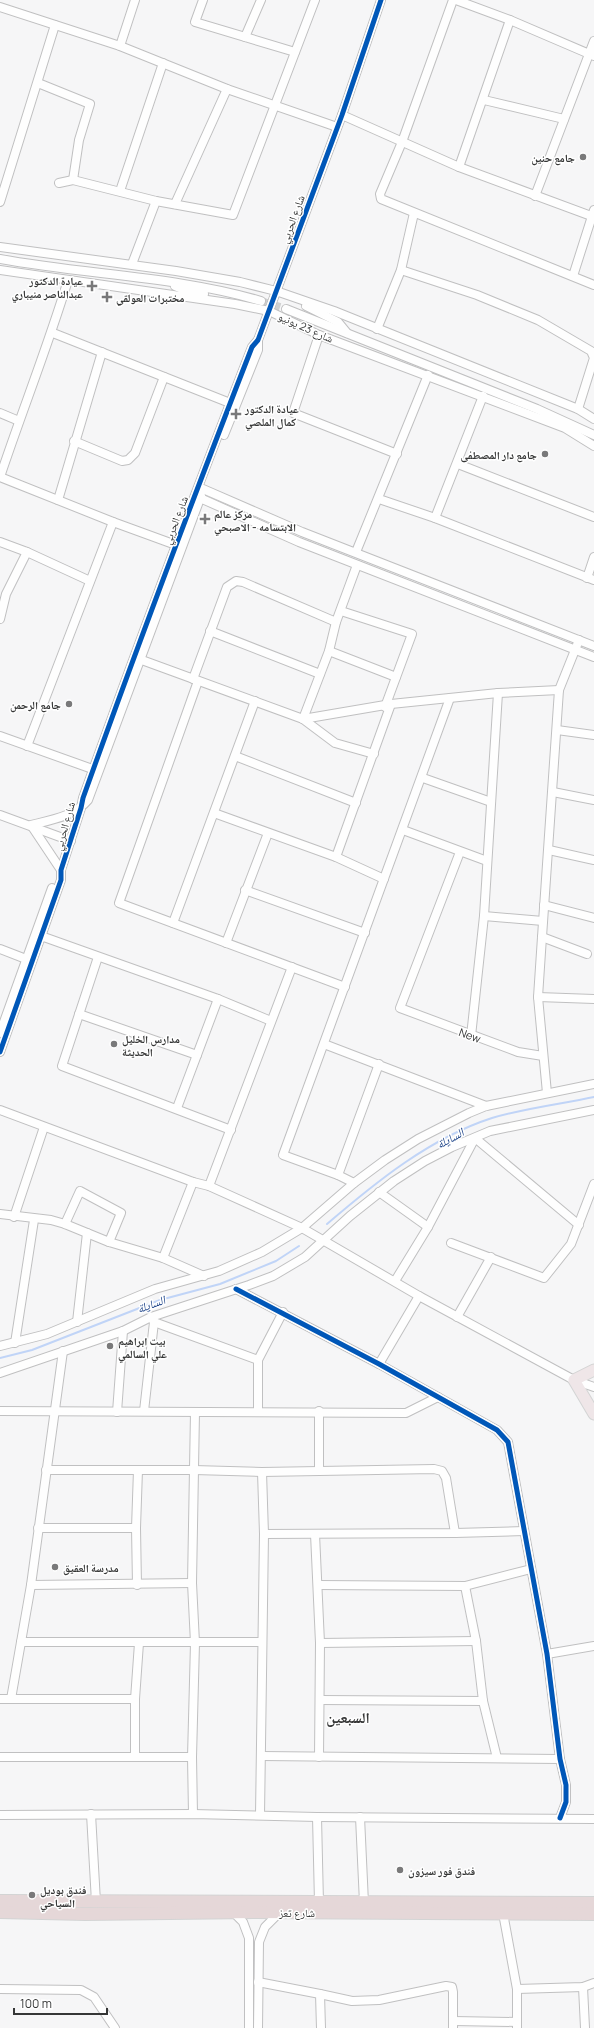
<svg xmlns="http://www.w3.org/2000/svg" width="594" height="2028" font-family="Manrope,'Noto Naskh Arabic',sans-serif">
<rect width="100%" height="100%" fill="#f6f6f7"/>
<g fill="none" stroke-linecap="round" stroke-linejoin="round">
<!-- stream -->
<g stroke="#c0d4f7" stroke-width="2">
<path d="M327,1224C376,1182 430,1138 492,1118C525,1108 561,1104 594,1097"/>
<polyline points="0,1358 32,1350 160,1300 220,1284 276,1261 299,1246"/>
</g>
<!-- minor-tunnel -->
<polyline stroke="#cfd0d0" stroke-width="8" stroke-dasharray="8 4" stroke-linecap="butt" points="261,301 286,309"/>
<defs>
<g id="minor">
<polyline points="203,0 195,22 295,52"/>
<polyline points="453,0 402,142 380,194 381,199 594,285"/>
<polyline points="456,0 510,20 594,56"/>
<polyline points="0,7 120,46 227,89 337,127"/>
<polyline points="245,37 261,0"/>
<polyline points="120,46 135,0"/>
<polyline points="38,83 90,104 79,140 73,180"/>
<polyline points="484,100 564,119"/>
<polyline points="342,115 459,167 594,217"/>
<polyline points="459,167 510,20"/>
<polyline points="59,183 73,180 156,201 233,215 315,0"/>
<polyline points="120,191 163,63"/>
<polyline points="535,196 594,41"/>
<polyline points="0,202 55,25"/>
<polyline points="175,204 227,89"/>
<polyline points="0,247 176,271 240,282 276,291 334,311 578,409 594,419"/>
<path d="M0,259C86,275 177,276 261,301"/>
<polyline points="132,264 156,201"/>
<polyline points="0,270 235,304 269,311 319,335 565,428 594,446"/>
<polyline points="401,270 477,295 538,320 591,351 594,358 578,409"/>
<polyline points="573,276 594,210"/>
<polyline points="175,286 187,291 204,294"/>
<polyline points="306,306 338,322 347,333"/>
<polyline points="286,309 537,409 594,435"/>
<polyline points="377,329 401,270 414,213"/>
<polyline points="53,333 230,403"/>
<polyline points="319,335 293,413 397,454"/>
<polyline points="0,413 19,421"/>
<polyline points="224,435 258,350 258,340"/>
<polyline points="74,441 122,461 128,460 135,453 164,377"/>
<polyline points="458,464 594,517"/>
<path d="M0,477C22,411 48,346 68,280"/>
<polyline points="0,477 113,522 176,545"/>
<polyline points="203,489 302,532 594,646"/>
<polyline points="200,498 299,542 594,657"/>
<polyline points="379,499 435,518 594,580"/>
<polyline points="58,500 102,352"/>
<polyline points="435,518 483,396"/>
<polyline points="0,542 27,552 90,581"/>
<polyline points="356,552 428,375"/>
<polyline points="587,578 594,557"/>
<polyline points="341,611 412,634 385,707"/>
<polyline points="0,619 6,594 27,552"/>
<polyline points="210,631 320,674"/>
<polyline points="329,651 396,677"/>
<polyline points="139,659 303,719 335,743 374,754"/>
<polyline points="193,679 227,587 236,581 243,582 336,622"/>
<polyline points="198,681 119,903 345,987"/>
<polyline points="303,719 391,704 498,693 559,690"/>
<polyline points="303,719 329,651 336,622 357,565"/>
<polyline points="557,730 594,735"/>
<polyline points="0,736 98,771"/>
<polyline points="27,746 113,522"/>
<polyline points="235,756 356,803"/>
<polyline points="423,778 491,802"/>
<polyline points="553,792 594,800"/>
<polyline points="214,813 336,857 384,879"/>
<polyline points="0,815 71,841"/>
<polyline points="403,830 487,861"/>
<polyline points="549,850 594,860"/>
<polyline points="460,852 400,1008 518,1052 543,1056"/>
<polyline points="336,857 391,704"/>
<path d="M61,870L31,825C51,820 75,816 88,800L201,496"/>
<polyline points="245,890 365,933"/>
<polyline points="544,905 594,918"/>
<polyline points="484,916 543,921"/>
<polyline points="173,923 255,701"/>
<polyline points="41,936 218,999 271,1021"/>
<polyline points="542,937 587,954"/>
<polyline points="226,943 268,833"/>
<polyline points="0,949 26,959"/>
<polyline points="98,957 62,1066 231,1130"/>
<polyline points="538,997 594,999"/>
<polyline points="79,1014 197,1055"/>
<polyline points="0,1033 52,888"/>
<polyline points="471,1036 484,916 498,693"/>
<polyline points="324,1044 486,1106"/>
<path d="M0,1052L61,880V870L81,808L83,798C137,647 194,496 252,347L258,340L342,115L381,0"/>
<polyline points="547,1093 538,997 542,937 559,690 579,640"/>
<polyline points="177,1108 218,999"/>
<polyline points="0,1110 193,1182 209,1186 302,1228 419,1296 574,1380 594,1387"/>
<polyline points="338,1175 379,1064"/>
<polyline points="354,1183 338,1175 283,1155 450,698"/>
<polyline points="209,1186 292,967"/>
<polyline points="379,1192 428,1227"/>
<polyline points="0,1214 51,1220 65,1224 109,1242 163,1258 204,1276"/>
<polyline points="14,1217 44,1127"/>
<polyline points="65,1224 80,1191 121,1213 109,1242"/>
<polyline points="451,1243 544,1278 571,1244 594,1184"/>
<polyline points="163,1258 193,1182"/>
<polyline points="395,1281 428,1227 475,1138 579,1225"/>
<polyline points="236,1289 379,1364 497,1430 508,1442 547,1654 560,1759 566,1785 566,1802 560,1818"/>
<polyline points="151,1317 154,1322 258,1360"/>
<polyline points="457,1317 491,1257"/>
<polyline points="77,1322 87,1233"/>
<polyline points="15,1343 34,1220"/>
<polyline points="0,1346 47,1334 155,1289 219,1271 262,1252 302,1228 354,1183 385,1160 418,1139 469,1113 486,1106 594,1084"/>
<polyline points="379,1364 419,1296"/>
<polyline points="0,1373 123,1331 151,1317 249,1285 273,1276 305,1257 350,1216 394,1181 425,1161 452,1147 490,1131 594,1110"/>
<polyline points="0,1411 406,1413 438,1397"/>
<polyline points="144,1411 154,1322"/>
<polyline points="258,1411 258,1360 283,1312"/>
<polyline points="319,1411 319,1470"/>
<polyline points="117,1412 123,1331"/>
<polyline points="46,1470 194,1470 262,1472 434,1469 442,1471 446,1478 455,1533"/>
<polyline points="38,1528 136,1528"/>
<polyline points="264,1534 455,1533 524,1531"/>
<polyline points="315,1534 320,1643 319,1757"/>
<polyline points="31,1585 192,1583"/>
<polyline points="137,1585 136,1528 138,1470"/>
<polyline points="318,1585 465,1586 531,1569"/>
<polyline points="465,1586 476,1641 483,1701 497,1758"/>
<polyline points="21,1642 262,1642"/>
<polyline points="320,1643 476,1641"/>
<polyline points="547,1654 594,1646"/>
<polyline points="0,1699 135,1699"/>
<polyline points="11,1699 31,1585 63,1351"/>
<polyline points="320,1700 483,1701"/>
<polyline points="135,1756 135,1699 139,1643"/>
<polyline points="262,1756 560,1759"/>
<polyline points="0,1757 192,1757"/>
<polyline points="91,1814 96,1902"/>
<polyline points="193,1814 192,1757 195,1643 192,1583 195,1412"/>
<polyline points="0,1815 193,1814 317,1817 594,1819"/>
<polyline points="260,1815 264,1534 262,1472"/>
<polyline points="317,1817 319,1903"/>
<polyline points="360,1817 364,1903"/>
<polyline points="233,1912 243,1922 249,1938 249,2028"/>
<polyline points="503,1913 517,1989 517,2028"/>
<polyline points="258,1982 320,1994 321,2028"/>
<polyline points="583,1987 585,2028"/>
<polyline points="0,1989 81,1990 94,1997 115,2028"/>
<polyline points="517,1989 583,1987 594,1983"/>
<polyline points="320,1994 352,2001 379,2000 446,1986 452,1987 453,1992 453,2028"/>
<polyline points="453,2021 517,2022"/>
<polyline points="258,2028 259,1942 265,1927 280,1912"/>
</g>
<polyline id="major" points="594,1370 574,1380 594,1414"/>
<g id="highway">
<polyline points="0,1901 594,1903"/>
<polyline points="0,1912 85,1914 254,1912 594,1914"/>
</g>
</defs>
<!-- minor casing -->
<use href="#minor" stroke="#c0c0c1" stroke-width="10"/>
<!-- major casing -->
<use href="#major" stroke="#d3d4d4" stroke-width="13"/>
<!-- highway casing -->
<use href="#highway" stroke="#d3d4d4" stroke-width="14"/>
<!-- minor -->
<use href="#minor" stroke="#fefefe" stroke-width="8"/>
<!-- major -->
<use href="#major" stroke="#efe6e8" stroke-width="11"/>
<!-- highway -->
<use href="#highway" stroke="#e5d7d8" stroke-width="12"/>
<defs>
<g id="cycleway">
<path d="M0,1052L61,880V870L81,808L83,798C137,647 194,496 252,347L258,340L342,115L381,0"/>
<polyline points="236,1289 379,1364 497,1430 508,1442 547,1654 560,1759 566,1785 566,1802 560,1818"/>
</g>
</defs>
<!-- cycleway casing -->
<use href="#cycleway" stroke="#fff" stroke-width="8"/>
<!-- cycleway -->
<use href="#cycleway" stroke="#0057b8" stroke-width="5"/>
</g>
<!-- markers -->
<g fill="#79797a" stroke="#fff" stroke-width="1.5">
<circle cx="583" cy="157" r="4"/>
<path d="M90 280h4v4h4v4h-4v4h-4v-4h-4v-4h4z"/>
<path d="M105 291h4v4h4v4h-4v4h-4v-4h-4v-4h4z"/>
<path d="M234 408h4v4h4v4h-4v4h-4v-4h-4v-4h4z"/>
<circle cx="545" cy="454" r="4"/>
<path d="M203 513h4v4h4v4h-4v4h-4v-4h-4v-4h4z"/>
<circle cx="69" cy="704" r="4"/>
<circle cx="114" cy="1044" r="4"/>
<circle cx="110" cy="1346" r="4"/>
<circle cx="55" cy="1567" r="4"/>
<circle cx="400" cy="1870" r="4"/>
<circle cx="32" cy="1895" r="4"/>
</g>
<g text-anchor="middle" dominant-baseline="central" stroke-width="3" stroke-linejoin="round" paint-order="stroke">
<!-- poi labels -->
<g font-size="11" font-weight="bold" fill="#353636" stroke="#fff" text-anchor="start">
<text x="575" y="157" text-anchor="end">جامع حنين</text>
<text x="83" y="280" text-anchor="end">عيادة الدكتور<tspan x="83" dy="13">عبدالناصر منيباري</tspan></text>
<text x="116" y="297">مختبرات العولقي</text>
<text x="245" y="408">عيادة الدكتور<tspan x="245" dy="13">كمال الملصي</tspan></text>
<text x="537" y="454" text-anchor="end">جامع دار المصطفى</text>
<text x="214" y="513">مركز عالم<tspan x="214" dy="13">الابتسامه - الاصبحي</tspan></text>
<text x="61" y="704" text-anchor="end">جامع الرحمن</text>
<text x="122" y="1038">مدارس الخليل<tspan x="122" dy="13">الحديثة</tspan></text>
<text x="118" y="1340">بيت ابراهيم<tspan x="118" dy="13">علي السالمي</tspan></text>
<text x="63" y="1567">مدرسة العقيق</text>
<text x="408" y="1870">فندق فور سيزون</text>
<text x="40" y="1889">فندق بوديل<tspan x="40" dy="13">السياحي</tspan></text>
</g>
<!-- street labels -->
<g font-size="11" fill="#353636" stroke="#fff">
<text transform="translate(292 219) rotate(-70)">شارع الحربي</text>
<text transform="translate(306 327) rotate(24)">شارع 23 يونيو</text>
<text transform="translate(175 520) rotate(-69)">شارع الحربي</text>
<text transform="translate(64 826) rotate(-74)">شارع الحربي</text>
<text transform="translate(470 1035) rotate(20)">New</text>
<text x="297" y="1912">شارع تعز</text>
</g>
<!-- water labels -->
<g font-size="12" font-style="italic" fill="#1b4288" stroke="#fff">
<text transform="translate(450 1138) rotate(-29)">السايلة</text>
<text transform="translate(151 1304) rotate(-20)">السايلة</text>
</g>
<!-- district labels -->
<g font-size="15" font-weight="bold" fill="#353636" stroke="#fff">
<text x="348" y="1717">السبعين</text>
</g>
</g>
<!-- scale -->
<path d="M14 2008v6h93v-6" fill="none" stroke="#353636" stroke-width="2"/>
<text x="20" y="2008" font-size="12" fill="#353636" stroke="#ffffff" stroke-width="3" paint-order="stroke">100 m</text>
</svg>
